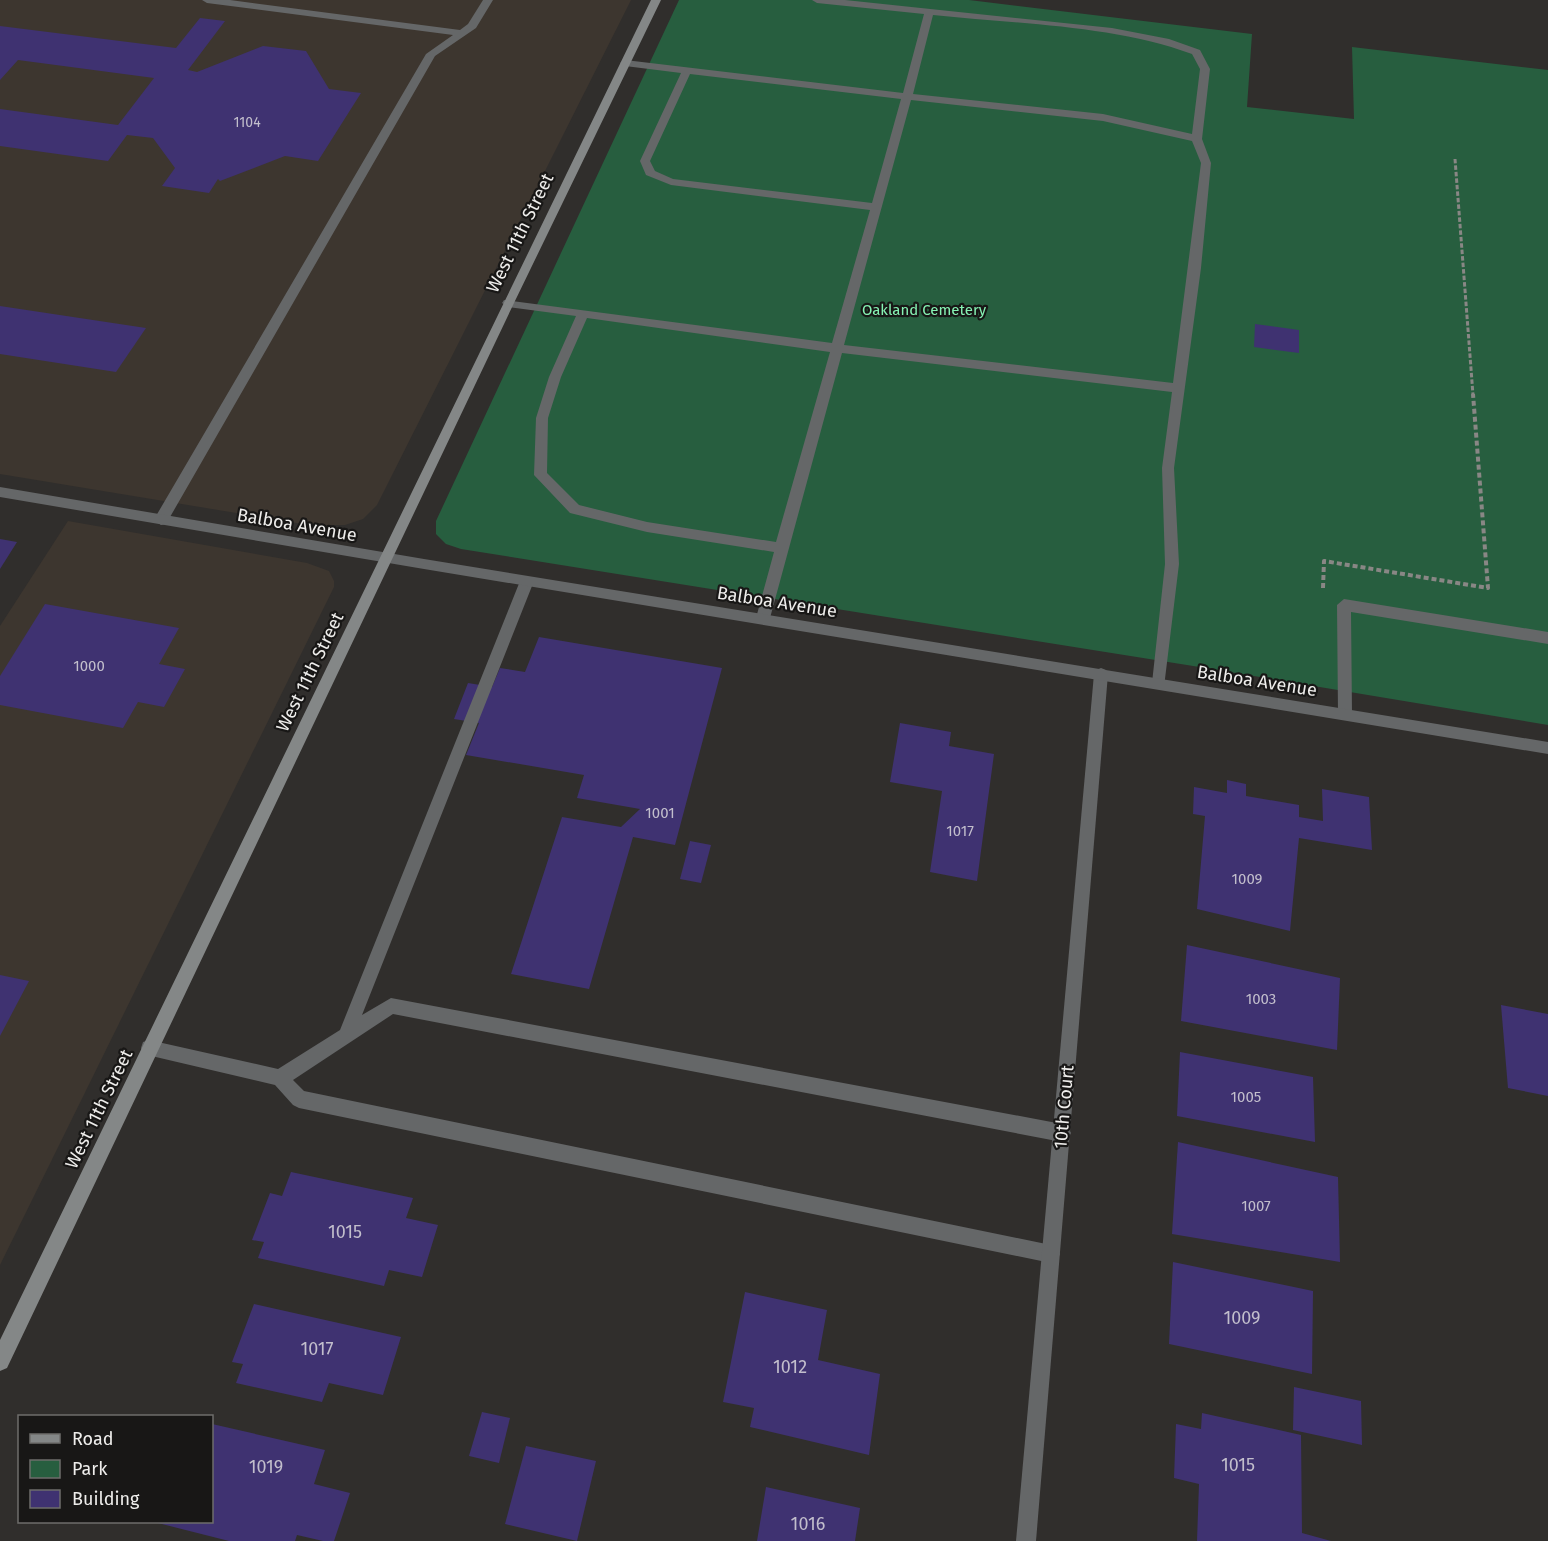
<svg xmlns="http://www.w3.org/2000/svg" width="1548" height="1541" font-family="'Fira Sans',sans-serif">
<rect width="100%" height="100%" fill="#302e2c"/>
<!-- built -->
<g fill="#3d362f">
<polygon points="0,0 631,0 377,505 363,519 345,525 309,525 0,474"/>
<polygon points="68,521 307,563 329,571 334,581 334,587 0,1265 0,626"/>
</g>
<!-- green -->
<polygon fill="#275e3f" points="679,0 969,0 1252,34 1247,107 1354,119 1352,47 1548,70 1548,725 1212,669 461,549 446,544 436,534 436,521"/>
<!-- building -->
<g fill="#3f3271">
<polygon points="200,18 225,21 188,70 197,72 263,46 306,51 329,89 361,93 318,161 285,156 220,181 218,179 209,193 162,186 175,168 153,138 127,135 108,161 0,146 0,109 118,125 154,78 18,60 0,80 0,26 176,48"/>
<polygon points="0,306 146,328 116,372 0,354"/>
<polygon points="1255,324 1299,330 1299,353 1254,347"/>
<polygon points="0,539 17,542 0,569"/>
<polygon points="45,604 179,628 159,664 185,669 164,707 138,702 123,728 0,705 0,676"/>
<polygon points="539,637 722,668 675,845 633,837 589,989 511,974 562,817 621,827 640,809 577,798 584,775 466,755 479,723 454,719 468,683 492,687 500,668 525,672"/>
<polygon points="900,723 951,732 949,746 994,754 977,881 930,872 942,791 890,782"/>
<polygon points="1227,780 1246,784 1246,796 1299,805 1299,817 1323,821 1322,789 1369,797 1372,850 1299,838 1290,931 1197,909 1205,816 1193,814 1194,787 1227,793"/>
<polygon points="690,841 711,845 701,883 680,879"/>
<polygon points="1187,945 1340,978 1337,1050 1181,1021"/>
<polygon points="0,975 29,981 0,1036"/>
<polygon points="1501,1005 1548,1014 1548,1096 1508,1088"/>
<polygon points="1180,1052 1313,1077 1315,1142 1177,1116"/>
<polygon points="1178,1142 1338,1177 1340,1262 1172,1234"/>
<polygon points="291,1172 413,1198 406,1218 438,1225 422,1277 389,1270 384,1286 258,1258 264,1242 252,1240 270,1193 282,1196"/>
<polygon points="1173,1262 1313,1291 1312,1374 1169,1344"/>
<polygon points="745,1292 827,1310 818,1360 880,1374 869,1455 750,1427 754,1408 723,1402"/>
<polygon points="254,1304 401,1337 383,1395 329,1383 322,1402 236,1383 243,1364 232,1362"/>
<polygon points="1294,1387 1361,1401 1362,1445 1293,1430"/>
<polygon points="482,1412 510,1418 499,1463 469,1456"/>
<polygon points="1202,1413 1301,1435 1302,1533 1331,1541 1197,1541 1199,1484 1174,1478 1176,1424 1201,1429"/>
<polygon points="212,1424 325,1450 314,1484 350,1493 334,1541 323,1541 297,1535 295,1541 229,1541 154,1522 212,1522"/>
<polygon points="526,1446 596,1461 577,1541 505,1524"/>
<polygon points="766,1487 860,1508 855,1541 757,1541"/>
</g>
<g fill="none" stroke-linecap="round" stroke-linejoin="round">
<!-- path-far1 -->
<polyline stroke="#898785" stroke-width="3" stroke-dasharray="4.5 2" stroke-linecap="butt" points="1455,159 1473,395"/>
<!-- path -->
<polyline stroke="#898785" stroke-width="4" stroke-dasharray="5 3" stroke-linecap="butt" points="1323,588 1324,561 1488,588 1473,394"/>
<!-- service -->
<g fill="#656768" fill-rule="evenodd">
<polygon points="202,0 230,0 460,30 468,24 483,0 493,0 476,28 435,56 166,524 161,525 154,520 156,516 426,54 453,35 207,3"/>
<path d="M812,0H845L1112,28L1169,39L1200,50L1210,69L1202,139L1211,163L1201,268L1174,468L1179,564L1164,687H1154L1152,683L1165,564L1162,468L1172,392L842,353L770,618L768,622H758L756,618L774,552L647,532L570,513L534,475L536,418L549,377L576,316L508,307L502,303L504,300L832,343L870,210L671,185L646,175L640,161L681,73L625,66L620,63L625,60L903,93L924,14L817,3ZM933,15C1018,24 1112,25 1192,54L1200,69L1192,134L1103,114L913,94ZM690,74L901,99L872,203L673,179L655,171L650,161ZM911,100L1103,121L1192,141L1201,163L1173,383L844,345ZM587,318L830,352L776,542L647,522L579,505L547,473L548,418L561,377Z"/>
<polygon points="527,576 534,581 362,1015 391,998 1062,1124 1068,1127 1071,1133 1068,1139 1062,1142 393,1014 293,1080 304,1091 1051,1245 1057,1248 1060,1254 1057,1260 1051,1263 299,1108 293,1105 275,1085 143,1054 141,1048 143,1042 149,1040 278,1069 340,1030 520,581"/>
<polygon points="1344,599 1548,632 1548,644 1351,612 1352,714 1350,718 1345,720 1340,718 1338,714 1337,605"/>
</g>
<!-- minor -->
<polygon fill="#656768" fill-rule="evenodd" points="1101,668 1106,670 1108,674 1036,1541 1016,1541 1094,674 1096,670"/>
<!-- tertiary -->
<polygon fill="#656768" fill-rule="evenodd" points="0,487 424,559 1548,742 1548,754 424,569 0,497"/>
<!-- secondary -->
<polygon fill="#848787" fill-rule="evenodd" points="651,0 661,0 514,303 7,1368 0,1371 0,1340"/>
</g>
<g text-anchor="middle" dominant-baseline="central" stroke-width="4.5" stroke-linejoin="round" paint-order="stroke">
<!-- far-number labels -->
<g font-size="14" fill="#c2becc">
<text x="247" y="122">1104</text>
</g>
<!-- far-park labels -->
<g font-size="15" fill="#86f2b3" stroke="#181716">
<text x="924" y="310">Oakland Cemetery</text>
</g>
<!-- number labels -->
<g font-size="15" fill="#c2becc">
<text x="89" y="666">1000</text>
<text x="660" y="813">1001</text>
<text x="960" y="831">1017</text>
<text x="1247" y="879">1009</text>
<text x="1261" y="999">1003</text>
<text x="1246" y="1097">1005</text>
<text x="1256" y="1206">1007</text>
</g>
<!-- street labels -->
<g font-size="18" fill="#eeedeb" stroke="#181716">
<text transform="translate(520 233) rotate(-64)">West 11th Street</text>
<text transform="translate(297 525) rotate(10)">Balboa Avenue</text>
<text transform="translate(777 602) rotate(9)">Balboa Avenue</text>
<text transform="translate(310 672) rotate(-64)">West 11th Street</text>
<text transform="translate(1257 681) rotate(9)">Balboa Avenue</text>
<text transform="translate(1064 1107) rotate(-85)">10th Court</text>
<text transform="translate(99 1109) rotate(-64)">West 11th Street</text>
</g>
<!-- near-number labels -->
<g font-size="18" fill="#c2becc">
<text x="345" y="1232">1015</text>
<text x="1242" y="1318">1009</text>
<text x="317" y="1349">1017</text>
<text x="790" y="1367">1012</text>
<text x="1238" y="1465">1015</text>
<text x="266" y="1467">1019</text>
<text x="808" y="1524">1016</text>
</g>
</g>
<!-- legend -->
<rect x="18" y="1415" width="195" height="108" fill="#181716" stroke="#6e6d6b" stroke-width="1.5"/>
<rect x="30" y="1434" width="30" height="9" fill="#848787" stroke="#6e6d6b" stroke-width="1.5"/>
<text x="72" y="1445" font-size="18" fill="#eeedeb">Road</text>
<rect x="30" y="1460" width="30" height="18" fill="#275e3f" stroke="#6e6d6b" stroke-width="1.5"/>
<text x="72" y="1475" font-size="18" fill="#eeedeb">Park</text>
<rect x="30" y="1490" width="30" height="18" fill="#3f3271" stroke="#6e6d6b" stroke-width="1.5"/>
<text x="72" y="1505" font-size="18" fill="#eeedeb">Building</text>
</svg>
